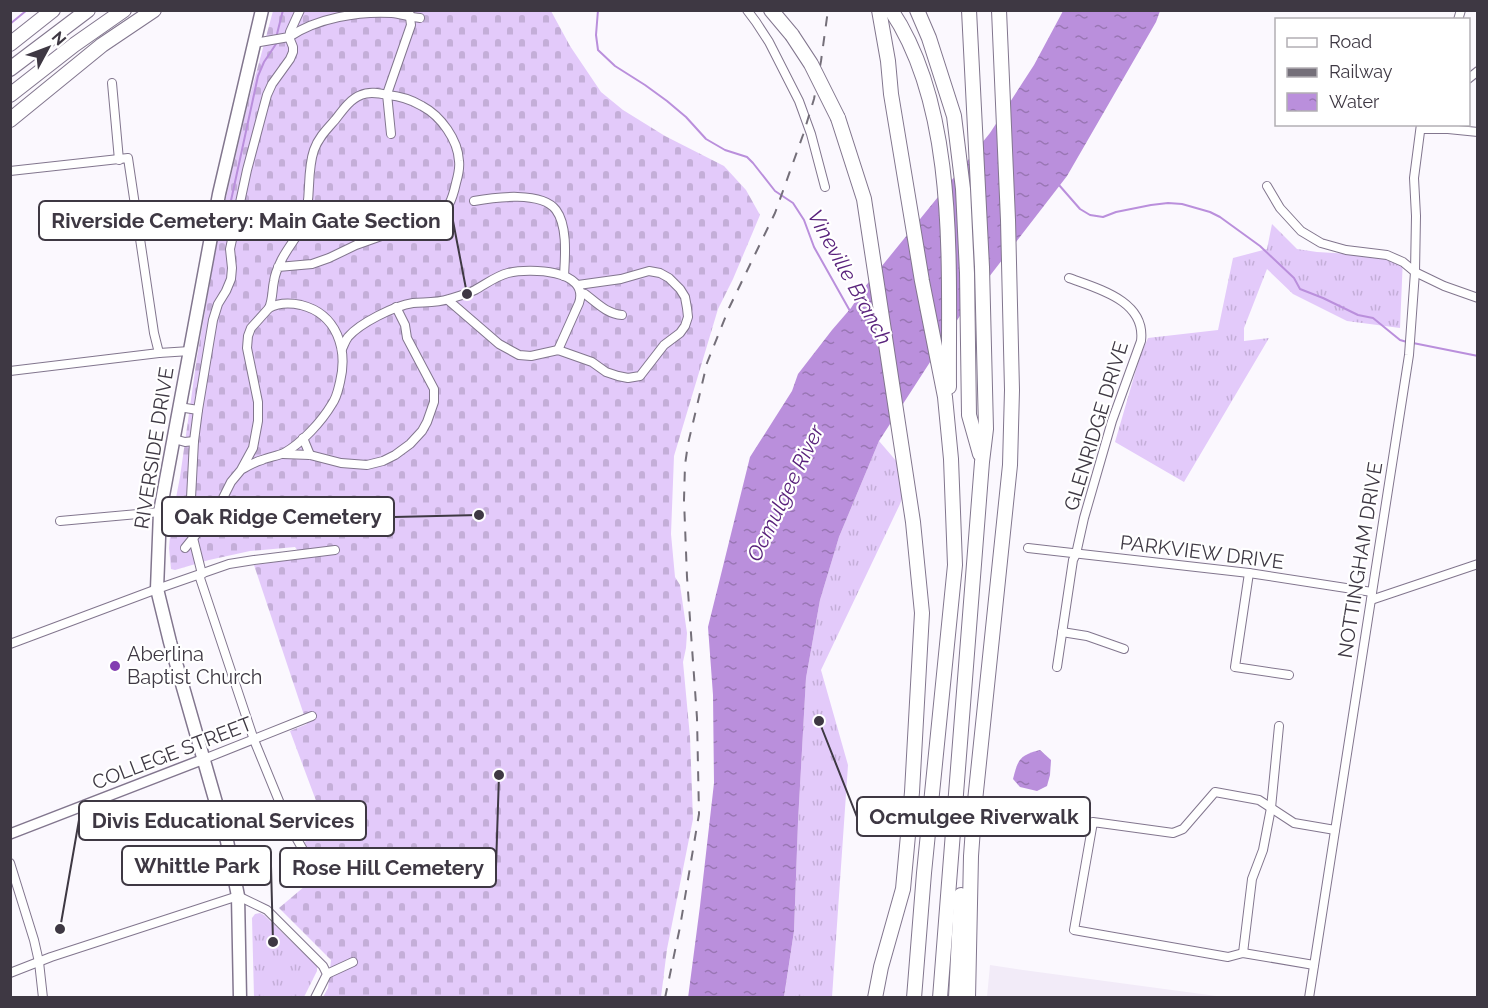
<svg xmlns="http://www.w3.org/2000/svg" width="1488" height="1008" font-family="Raleway,sans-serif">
<defs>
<pattern id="grass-tufts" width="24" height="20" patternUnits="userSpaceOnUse" patternTransform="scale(1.5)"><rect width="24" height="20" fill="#e3cafa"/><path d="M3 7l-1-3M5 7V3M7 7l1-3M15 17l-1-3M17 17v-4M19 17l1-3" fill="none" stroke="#c4aed8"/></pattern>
<pattern id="cemetery-stones" width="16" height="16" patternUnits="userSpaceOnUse" patternTransform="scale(1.5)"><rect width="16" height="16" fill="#e3cafa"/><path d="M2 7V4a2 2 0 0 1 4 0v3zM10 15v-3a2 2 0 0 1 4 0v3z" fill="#c4aed8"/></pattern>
<pattern id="water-ripples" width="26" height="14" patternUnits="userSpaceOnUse" patternTransform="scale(1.5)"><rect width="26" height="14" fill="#ba8fdc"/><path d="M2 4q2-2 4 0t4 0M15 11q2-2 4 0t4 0" fill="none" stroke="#9976b4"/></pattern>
</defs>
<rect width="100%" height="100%" fill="#fbf8fe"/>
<!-- built -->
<polygon fill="#f2ebf8" points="990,965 1023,970 1224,997 987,997"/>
<!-- grass -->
<g fill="url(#grass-tufts)">
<polygon points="1272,224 1297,249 1317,252 1403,257 1400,328 1347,321 1293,294 1267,269 1244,328 1244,341 1269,338 1184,482 1115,442 1140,356 1148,338 1218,330 1233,258 1267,249"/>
<polygon points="879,441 910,477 900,504 821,670 848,765 832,997 784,998 794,931 798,822 806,678 820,600 839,537"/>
<polygon points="260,913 264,915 317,966 317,971 304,997 254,997 252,918 255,914"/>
</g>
<!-- cemetery -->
<path fill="url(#cemetery-stones)" d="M273,11H551L570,46L601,92L623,110L665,136L724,166L746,190L760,215L733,279L718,309L674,456L671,534L675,577L680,585L687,633L686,648L683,662L690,737L693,819L667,949L661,997H323L328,988L331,960L279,908L318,875L304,843C314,834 319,828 321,814L290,731L307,724L254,565L303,558L295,547L250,551L209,560L175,570L171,569L169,548L171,524L180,477L197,357L221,219L248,103Z"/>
<!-- water -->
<g fill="url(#water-ripples)">
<polygon points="1063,11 1160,11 1156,22 1067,176 965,308 879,441 839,537 820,600 806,678 798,822 794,931 784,997 688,998 700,906 714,783 713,695 708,627 750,457 792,391 798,374 832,330 851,308 864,288 990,133 1034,65"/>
<path d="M1040,750L1051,760L1050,775L1047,786L1037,791L1020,787L1013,779C1018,759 1020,755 1040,750Z"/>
</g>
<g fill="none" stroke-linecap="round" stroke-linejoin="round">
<!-- stream -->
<g stroke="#ba8fdc" stroke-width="2">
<polyline points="598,10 596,35 598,50 615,66 645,85 667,101 686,117 706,139 725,150 747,157 753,163 775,191 793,203 804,220 814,247 850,311"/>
<polyline points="10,24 27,10"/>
<polyline points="277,34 283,10"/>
<polyline points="1059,185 1080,209 1090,215 1103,217 1116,212 1151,205 1168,203 1182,204 1210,212 1220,217 1260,246 1294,278 1300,289 1323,298 1358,315 1373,318 1400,340 1407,342"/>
<polyline points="227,219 258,76 264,62 276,44"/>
<polyline points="1413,343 1478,356"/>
</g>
<defs>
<g id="minor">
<polyline points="747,10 756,22 769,42 799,101 811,134 825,187"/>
<polyline points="1458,20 1461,10"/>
<polyline points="254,43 289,37 290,32 300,10"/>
<polyline points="1468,79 1478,71"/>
<polyline points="112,83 119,160"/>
<polyline points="1421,129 1448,129 1478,132"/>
<polyline points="391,134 387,94 411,25 409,10"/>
<polyline points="10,171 128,158 154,333 159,353"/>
<polyline points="1267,186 1280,208 1301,231 1321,243 1346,250 1387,255 1403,262 1415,272 1444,286 1478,298"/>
<path d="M474,201C495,197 542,191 556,210C568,226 565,258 564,276"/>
<path d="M581,293L585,294C597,303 607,314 622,315"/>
<polyline points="448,300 499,344 519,355 531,356 558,350 592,362 606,372 618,376 628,378 640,376 664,345 680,333 685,326 688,317 687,308 685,297 680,289 669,278 660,273 649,271 621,279 578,285"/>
<path d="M269,308C273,299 272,290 274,281C275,274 278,267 281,261C287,248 300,234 304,222C312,198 306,173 314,150C318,138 327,129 335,120C342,111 350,99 361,95C369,91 379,93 388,95C399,96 412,100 422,106C441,116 458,140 459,161C460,168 458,176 456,183C452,201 449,210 432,218L356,245L329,258L312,264L278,267"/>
<path d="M342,349C344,345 345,341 348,337C360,323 394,306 413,303C425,302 437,303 449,299C458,296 467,294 475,290C486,284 496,276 508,273C529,268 590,269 579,303L558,350"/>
<polyline points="10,371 159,353 190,351"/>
<polyline points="179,407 198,410"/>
<polyline points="303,438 310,455"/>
<polyline points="174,439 185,442 194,441"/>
<polyline points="283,454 310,455 341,463 367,465 383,461 395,455 410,444 422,431 427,422 434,402 434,389 407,338 405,325 396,307"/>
<polyline points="60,521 160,512"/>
<path d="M185,548L219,506L231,482L241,470L253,448L258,421V402L247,348L248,336L251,328L269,308C278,303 291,303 301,305C337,314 348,349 340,382C338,390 337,397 332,404C322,421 302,443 284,453C277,456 269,457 262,460C254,462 248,466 241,470"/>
<polyline points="1028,548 1249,573 1372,592"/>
<polyline points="1249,573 1235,667 1289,675"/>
<path d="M202,574L193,538L191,498L194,441L198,410L213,320L218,304L226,291L231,279L232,268L230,249L247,170L267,95L272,84L290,59L293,52V47L289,37C317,18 359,11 392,13C401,14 410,17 420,18"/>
<polyline points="199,575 254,740 288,823 317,875"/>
<polyline points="1371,600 1478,564"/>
<polyline points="1062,632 1087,636 1124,649"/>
<polyline points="10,644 157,589 229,564 254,560 335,550"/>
<path d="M1057,667L1073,560L1076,554L1084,518L1112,421L1141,341C1146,301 1099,289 1069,278"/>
<polyline points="204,759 312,716"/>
<polyline points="10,863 34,940 39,962 43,998"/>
<polyline points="1243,953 1252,879 1263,850 1271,808 1279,726"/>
<polyline points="1314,965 1243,953 1228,957 1074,930 1093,822 1173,833 1183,829 1215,792 1259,800 1294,823 1335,830"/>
<polyline points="10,973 51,957 238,896 267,910 323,966 327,974 315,998"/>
<polyline points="327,974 353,962"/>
<polyline points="1309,998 1409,355 1415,272 1416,216 1414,178 1421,124"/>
</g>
<polyline id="tertiary" points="10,834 204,759"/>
<polyline id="primary" points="240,998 238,896 227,841 170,642 157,589 160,512 219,194 262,10"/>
<g id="motorway">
<polyline points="771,10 792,35"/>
<polyline points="879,10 888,61 891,94 922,281 945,397 951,459 955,565 924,873 914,998"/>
<path d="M891,10C959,111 948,270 949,387"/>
<polyline points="917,10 929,38 954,116 963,189 967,273 969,415 980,454"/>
<polyline points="10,44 53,10"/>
<polyline points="10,69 88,10"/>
<polyline points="10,95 74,45 124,10"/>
<polyline points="838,118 864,199 913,522 922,613 912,792 903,889 881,967 875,998"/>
<polyline points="10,120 102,45 154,10"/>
<polyline points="940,998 982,462 986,429 982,267 969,10"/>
<polyline points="956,998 961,895"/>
<polyline points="968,998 971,856 975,801 1010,465 1012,390 1008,220 999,10"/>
</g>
</defs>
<!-- minor casing -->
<use href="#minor" stroke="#82768e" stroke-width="10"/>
<!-- tertiary casing -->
<use href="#tertiary" stroke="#82768e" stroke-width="12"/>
<!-- primary casing -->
<use href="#primary" stroke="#82768e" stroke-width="15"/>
<!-- motorway casing -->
<use href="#motorway" stroke="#82768e" stroke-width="16"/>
<!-- minor -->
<use href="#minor" stroke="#fff" stroke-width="8"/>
<!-- tertiary -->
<use href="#tertiary" stroke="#fff" stroke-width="9"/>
<!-- primary -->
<use href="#primary" stroke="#fff" stroke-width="12"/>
<!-- motorway -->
<use href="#motorway" stroke="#fff" stroke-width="14"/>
<!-- rail -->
<polyline stroke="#746f79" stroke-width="2" stroke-dasharray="10 10" stroke-linecap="butt" points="665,998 680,927 699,814 697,718 687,577 684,500 685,465 688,444 707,363 729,308 775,213 803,135 814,99 821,61 828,10"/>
<defs>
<polyline id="motorway-bridge" points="792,35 811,64 838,118"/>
</defs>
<!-- motorway-bridge casing -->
<use href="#motorway-bridge" stroke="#82768e" stroke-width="16" stroke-linecap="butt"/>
<!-- motorway-bridge -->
<use href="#motorway-bridge" stroke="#fff" stroke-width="14"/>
</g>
<!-- markers -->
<circle fill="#833eb1" stroke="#fff" stroke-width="2" cx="115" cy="666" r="6"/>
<g text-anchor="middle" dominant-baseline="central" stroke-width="4.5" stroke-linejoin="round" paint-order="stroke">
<!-- street labels -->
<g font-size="20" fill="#3e3843" stroke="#fff">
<text transform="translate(1096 426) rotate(-73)">GLENRIDGE DRIVE</text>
<text transform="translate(154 448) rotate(-81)">RIVERSIDE DRIVE</text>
<text transform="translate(1202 552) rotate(7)">PARKVIEW DRIVE</text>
<text transform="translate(1360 560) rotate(-81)">NOTTINGHAM DRIVE</text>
<text transform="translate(172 753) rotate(-21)">COLLEGE STREET</text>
</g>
<!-- poi labels -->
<g font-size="20" fill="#3e3843" stroke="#fff" text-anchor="start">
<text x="127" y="654">Aberlina<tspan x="127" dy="23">Baptist Church</tspan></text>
</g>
<!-- water labels -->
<g font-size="21" font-style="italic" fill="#59227c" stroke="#fff">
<text transform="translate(850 277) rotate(61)">Vineville Branch</text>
<text transform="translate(785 493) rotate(-64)">Ocmulgee River</text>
</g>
</g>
<!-- callouts -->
<path fill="none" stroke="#3e3843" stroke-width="2" d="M467 294L453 221M479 515L394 517M819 721L857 817M60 929L79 820M273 942L271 866M499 775L496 867"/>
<g fill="#3e3843" stroke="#fff" stroke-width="2">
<circle cx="467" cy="294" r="6"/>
<circle cx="479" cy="515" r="6"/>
<circle cx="819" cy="721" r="6"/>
<circle cx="60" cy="929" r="6"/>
<circle cx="273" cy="942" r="6"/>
<circle cx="499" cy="775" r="6"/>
</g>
<g fill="#fff" stroke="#3e3843" stroke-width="2">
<rect x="39" y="201" width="414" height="39" rx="6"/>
<rect x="162" y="497" width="232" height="39" rx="6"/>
<rect x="857" y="797" width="233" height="39" rx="6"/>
<rect x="79" y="801" width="287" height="39" rx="6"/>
<rect x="122" y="846" width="149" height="39" rx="6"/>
<rect x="280" y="848" width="216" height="39" rx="6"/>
</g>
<g font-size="21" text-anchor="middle" font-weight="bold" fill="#3e3843">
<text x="246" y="228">Riverside Cemetery: Main Gate Section</text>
<text x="278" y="524">Oak Ridge Cemetery</text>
<text x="974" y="824">Ocmulgee Riverwalk</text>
<text x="223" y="828">Divis Educational Services</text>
<text x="197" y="873">Whittle Park</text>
<text x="388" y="875">Rose Hill Cemetery</text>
</g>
<!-- border -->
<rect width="1488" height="1008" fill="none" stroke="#3e3843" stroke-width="24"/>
<!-- legend -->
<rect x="1275" y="18" width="195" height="108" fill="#ffffff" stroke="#b2afb4" stroke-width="1.5"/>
<rect x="1287" y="38" width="30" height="9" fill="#ffffff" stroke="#b2afb4" stroke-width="1.5"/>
<text x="1329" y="48" font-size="18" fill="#3e3843">Road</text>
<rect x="1287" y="68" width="30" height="9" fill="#746f79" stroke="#b2afb4" stroke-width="1.5"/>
<text x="1329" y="78" font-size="18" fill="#3e3843">Railway</text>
<rect x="1287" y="93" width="30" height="18" fill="url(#water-ripples)" stroke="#b2afb4" stroke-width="1.5"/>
<text x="1329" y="108" font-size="18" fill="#3e3843">Water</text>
<!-- north arrow -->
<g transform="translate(48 48) rotate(49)" stroke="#ffffff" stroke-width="4.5" paint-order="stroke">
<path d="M0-4.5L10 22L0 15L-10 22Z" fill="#3e3843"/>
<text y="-9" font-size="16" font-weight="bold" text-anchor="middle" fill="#3e3843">N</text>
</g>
</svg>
